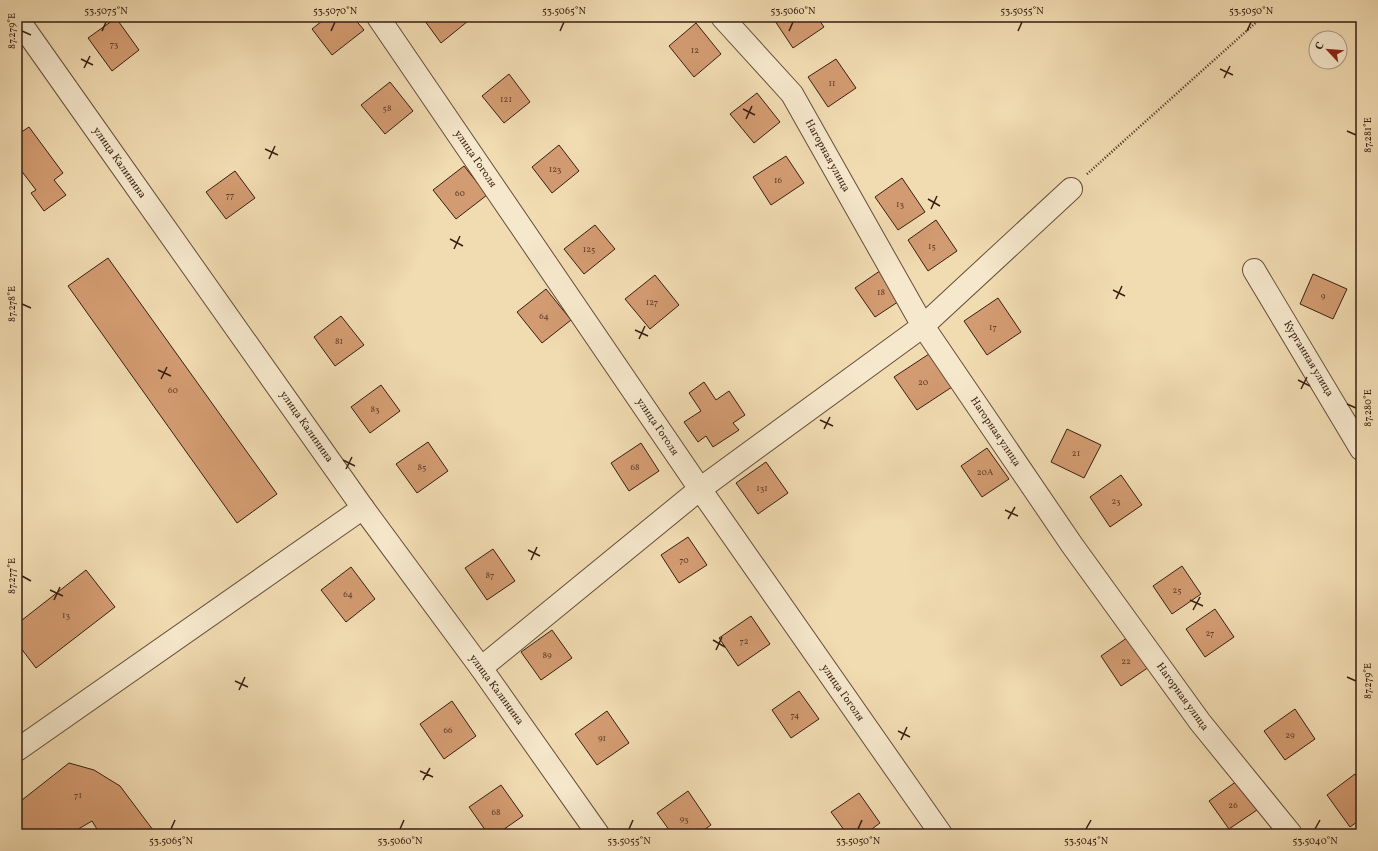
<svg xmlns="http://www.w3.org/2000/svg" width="1378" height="851" font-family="Vollkorn,serif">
<rect width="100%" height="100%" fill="#f1dbb1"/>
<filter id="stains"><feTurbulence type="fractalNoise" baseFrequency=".005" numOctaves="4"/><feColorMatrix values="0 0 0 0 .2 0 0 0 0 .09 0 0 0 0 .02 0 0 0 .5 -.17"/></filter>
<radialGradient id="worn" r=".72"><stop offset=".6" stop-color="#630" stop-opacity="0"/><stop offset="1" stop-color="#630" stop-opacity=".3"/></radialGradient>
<!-- building -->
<g fill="#d39b71" stroke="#371e13">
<polygon points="327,17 353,17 364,30 332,55 312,29"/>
<polygon points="422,17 473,17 441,43"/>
<polygon points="775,17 817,17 824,27 793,48 773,18"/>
<polygon points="116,18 139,50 112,71 88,38"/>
<polygon points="696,23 721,54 694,77 669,46"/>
<polygon points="836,59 856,88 828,107 808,77"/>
<polygon points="509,74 530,102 504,123 482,96"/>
<polygon points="390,82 413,111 385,134 361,105"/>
<polygon points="757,93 780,122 754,143 730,114"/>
<polygon points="29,127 63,173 54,180 66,195 44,211 31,193 36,190 17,165 17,128 20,133"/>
<polygon points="559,145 579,171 552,193 532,167"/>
<polygon points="786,156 804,183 771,205 753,177"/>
<polygon points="464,166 487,195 456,219 433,190"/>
<polygon points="235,171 255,198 226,219 206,192"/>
<polygon points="902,178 925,212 898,230 875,197"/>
<polygon points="936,220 957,251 928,271 908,240"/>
<polygon points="595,225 615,249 584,274 564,249"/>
<polygon points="108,258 277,494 237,523 68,286"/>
<polygon points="887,266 907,296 875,317 855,288"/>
<polygon points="1313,274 1347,289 1333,319 1300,304"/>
<polygon points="655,275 679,305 650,329 625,299"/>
<polygon points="546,289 571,320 542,343 517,312"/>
<polygon points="998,298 1021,332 987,355 964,321"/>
<polygon points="341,316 364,345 335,366 314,337"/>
<polygon points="929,354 952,387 917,410 894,377"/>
<polygon points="704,382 716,400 729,391 745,415 733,423 739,430 713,447 706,436 698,442 684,422 701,411 689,393"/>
<polygon points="381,385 400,411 370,433 351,407"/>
<polygon points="1361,397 1361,408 1356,405"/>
<polygon points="1067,429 1101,445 1084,478 1051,462"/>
<polygon points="428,442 448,471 417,493 396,464"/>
<polygon points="641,443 659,471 629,491 611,463"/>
<polygon points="987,448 1009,479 982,497 961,466"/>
<polygon points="766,462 788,493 758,514 736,483"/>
<polygon points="1121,475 1142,505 1110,527 1090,497"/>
<polygon points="688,537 707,565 679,583 661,555"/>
<polygon points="493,549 515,581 487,600 465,568"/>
<polygon points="1182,566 1201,594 1172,614 1153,586"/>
<polygon points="351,567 375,599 346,622 321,590"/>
<polygon points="86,570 115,607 36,668 17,643 17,624"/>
<polygon points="1215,609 1234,637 1205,657 1186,629"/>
<polygon points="751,616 770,644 738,666 719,638"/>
<polygon points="552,630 572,658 541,680 521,652"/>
<polygon points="1131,635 1152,665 1121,686 1101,656"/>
<polygon points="799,691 819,719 791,738 772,710"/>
<polygon points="452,701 476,736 444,759 420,724"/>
<polygon points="1295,709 1315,739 1285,760 1264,731"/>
<polygon points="607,711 629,743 597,765 575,734"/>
<polygon points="69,763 94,770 120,786 156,834 100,834 92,821 70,834 17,834 17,804"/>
<polygon points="1355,774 1361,782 1361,819 1350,827 1327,795"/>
<polygon points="1237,781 1257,810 1229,829 1209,801"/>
<polygon points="501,785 523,816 497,834 488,834 469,807"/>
<polygon points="688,791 711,825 698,834 672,834 657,813"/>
<polygon points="859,793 880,823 865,834 847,834 831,812"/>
</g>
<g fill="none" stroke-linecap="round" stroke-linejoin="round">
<defs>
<g id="minor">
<polyline points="378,17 700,489 941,834"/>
<polyline points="722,17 792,94 923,326 1072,545 1200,722 1291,834"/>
<polyline points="17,18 363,508 481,668 598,834"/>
<polyline points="1254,270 1361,449"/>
<polyline points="481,668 700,489 923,326 1071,189"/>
<polyline points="17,750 363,508"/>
</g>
</defs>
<!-- minor casing -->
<use href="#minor" stroke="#664d3a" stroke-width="24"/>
<!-- path -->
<polyline stroke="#371e13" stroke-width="2.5" stroke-dasharray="1 2" stroke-linecap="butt" points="1087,174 1262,17"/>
<!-- minor -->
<use href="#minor" stroke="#f6e8cc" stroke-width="22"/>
</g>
<!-- ticks -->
<path fill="none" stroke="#371e13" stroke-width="1.5" d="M22,31L31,35M102,31L106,22M331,31L335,22M560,31L564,22M789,31L793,22M1018,31L1022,22M1247,31L1251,22M81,59L93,65M84,68L90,56M1220,69L1233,75M1224,78L1230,66M743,109L755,115M746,119L752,106M1347,131L1356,135M265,149L278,155M269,159L275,146M928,199L940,206M931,209L937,196M450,239L463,246M454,249L460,236M1113,290L1125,296M1116,299L1122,286M22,304L31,308M635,330L648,336M639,339L645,326M158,370L171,376M161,379L167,367M1298,380L1310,386M1301,389L1307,377M1347,404L1356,408M820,420L833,426M824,429L830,417M343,460L355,466M346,469L352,457M1005,510L1018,516M1008,519L1015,507M528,550L540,556M531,560L537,547M22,576L31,581M50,590L63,596M54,600L60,587M1190,600L1203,606M1193,610L1200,597M713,640L725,647M716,650L722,637M1347,677L1356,681M235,681L248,687M239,690L245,677M898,731L910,737M901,740L907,727M420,771L433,777M423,780L430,768M171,829L175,820M400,829L404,820M629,829L633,820M858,829L862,820M1086,829L1091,820M1315,829L1320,820"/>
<g text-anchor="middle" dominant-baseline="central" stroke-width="3" stroke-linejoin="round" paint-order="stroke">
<!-- number labels -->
<g font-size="9" fill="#5e3d2a">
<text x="114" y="44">73</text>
<text x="695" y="50">12</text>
<text x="832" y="83">11</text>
<text x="506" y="99">121</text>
<text x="387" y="108">58</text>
<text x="555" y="169">123</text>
<text x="778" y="180">16</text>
<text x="460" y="193">60</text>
<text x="230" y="195">77</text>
<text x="900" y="204">13</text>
<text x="932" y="246">15</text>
<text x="589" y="249">125</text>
<text x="881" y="292">18</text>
<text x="1323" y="296">9</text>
<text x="652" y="302">127</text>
<text x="544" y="316">64</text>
<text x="993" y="327">17</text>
<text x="339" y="341">81</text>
<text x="923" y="382">20</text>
<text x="173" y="390">60</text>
<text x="375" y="409">83</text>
<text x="1076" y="453">21</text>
<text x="422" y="467">85</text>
<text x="635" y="467">68</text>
<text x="985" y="472">20А</text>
<text x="762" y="488">131</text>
<text x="1116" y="501">23</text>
<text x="684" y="560">70</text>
<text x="490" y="575">87</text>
<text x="1177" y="590">25</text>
<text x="348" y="594">64</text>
<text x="66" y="615">13</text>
<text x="1210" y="633">27</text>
<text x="744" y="641">72</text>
<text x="547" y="655">89</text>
<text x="1126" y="661">22</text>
<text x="795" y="715">74</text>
<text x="448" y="730">66</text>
<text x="1290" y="735">29</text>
<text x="602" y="738">91</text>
<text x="78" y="795">71</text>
<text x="1233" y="805">26</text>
<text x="496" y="812">68</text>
<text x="684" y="819">93</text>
</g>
<!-- street labels -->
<g font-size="11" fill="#371e13" stroke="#f6e8cc">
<text transform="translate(827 156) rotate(61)">Нагорная улица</text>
<text transform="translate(475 159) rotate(56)">улица Гоголя</text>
<text transform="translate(119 163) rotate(55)">улица Калинина</text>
<text transform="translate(1308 359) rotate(59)">Курганная улица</text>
<text transform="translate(306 427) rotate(55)">улица Калинина</text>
<text transform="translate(657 427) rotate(56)">улица Гоголя</text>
<text transform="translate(995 432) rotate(56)">Нагорная улица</text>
<text transform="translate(496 690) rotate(54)">улица Калинина</text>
<text transform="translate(842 693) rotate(55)">улица Гоголя</text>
<text transform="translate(1182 697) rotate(54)">Нагорная улица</text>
</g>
</g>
<!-- margin -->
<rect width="1378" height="851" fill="none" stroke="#f1dbb1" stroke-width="44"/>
<!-- north arrow -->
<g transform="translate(1328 50) rotate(296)"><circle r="19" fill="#f6e8cc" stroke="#aa9782"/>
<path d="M0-3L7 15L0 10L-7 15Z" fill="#8f2418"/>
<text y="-6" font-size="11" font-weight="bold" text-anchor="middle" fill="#371e13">С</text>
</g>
<rect x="22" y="22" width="1334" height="807" fill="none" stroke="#371e13" stroke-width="1.5"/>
<g font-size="10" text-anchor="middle" fill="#371e13">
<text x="106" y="14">53.5075°N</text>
<text x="335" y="14">53.5070°N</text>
<text x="564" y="14">53.5065°N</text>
<text x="793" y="14">53.5060°N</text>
<text x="1022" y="14">53.5055°N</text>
<text x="1251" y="14">53.5050°N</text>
<text transform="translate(11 31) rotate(-90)" y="4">87.279°E</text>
<text transform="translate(1367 135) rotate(-90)" y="4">87.281°E</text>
<text transform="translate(11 304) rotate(-90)" y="4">87.278°E</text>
<text transform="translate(1367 408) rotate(-90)" y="4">87.280°E</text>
<text transform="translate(11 576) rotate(-90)" y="4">87.277°E</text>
<text transform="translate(1367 681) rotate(-90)" y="4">87.279°E</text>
<text x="171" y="844">53.5065°N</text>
<text x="400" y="844">53.5060°N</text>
<text x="629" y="844">53.5055°N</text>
<text x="858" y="844">53.5050°N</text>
<text x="1086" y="844">53.5045°N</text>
<text x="1315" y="844">53.5040°N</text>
</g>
<rect width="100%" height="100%" filter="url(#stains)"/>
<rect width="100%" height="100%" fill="url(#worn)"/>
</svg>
